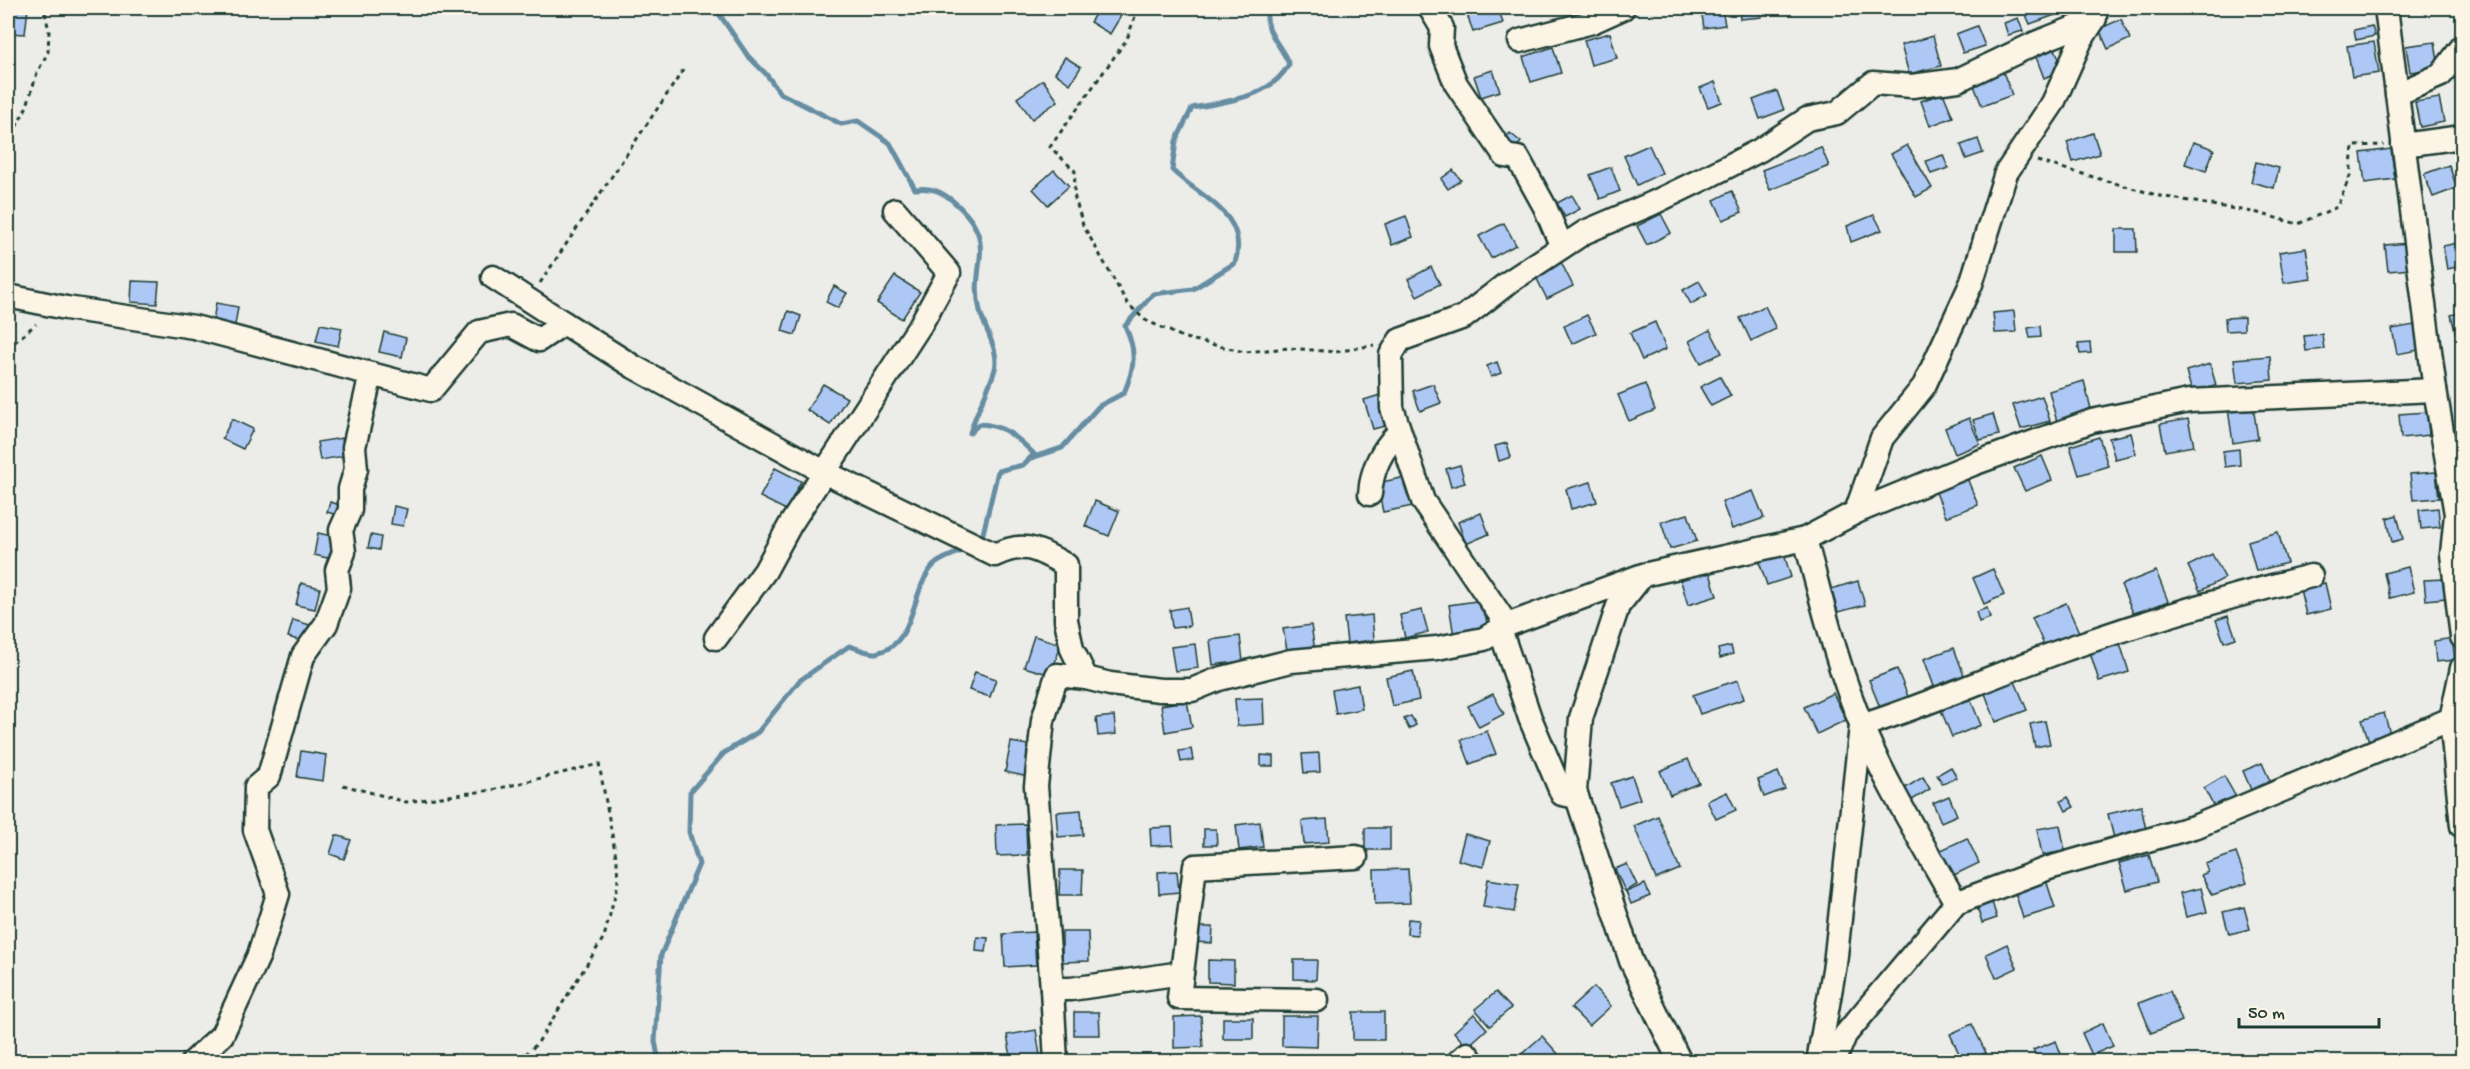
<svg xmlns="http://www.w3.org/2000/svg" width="2470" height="1069" font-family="'Gochi Hand',sans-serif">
<rect width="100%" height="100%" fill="#ecece8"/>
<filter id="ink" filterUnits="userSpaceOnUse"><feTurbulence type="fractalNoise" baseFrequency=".0167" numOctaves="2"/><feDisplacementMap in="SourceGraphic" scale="12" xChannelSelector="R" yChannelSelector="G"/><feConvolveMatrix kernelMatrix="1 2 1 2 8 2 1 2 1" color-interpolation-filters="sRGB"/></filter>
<g filter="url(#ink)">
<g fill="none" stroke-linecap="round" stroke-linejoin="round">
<!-- stream -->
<g stroke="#668da2" stroke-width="5">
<path d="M715,8L748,56L766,74L780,93L841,124L858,121L890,143L915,189C931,187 941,191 953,201C1002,243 968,263 980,311C984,328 1000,351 995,369C989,390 976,411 970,433L979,424C1004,425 1017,437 1034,454L1023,465L998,471L981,542"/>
<path d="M1031,458L1062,448L1099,406L1124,393C1135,367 1137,351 1125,326L1153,294L1193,289L1235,263C1250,214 1200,198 1172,170L1176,141L1192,108C1228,101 1271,98 1289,64C1280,43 1264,33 1267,8"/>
<path d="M659,1062L655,1041L661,955L699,864L689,832L690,792L724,753L758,732L799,681L849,646C857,648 869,654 876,653C917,645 910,589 934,565C943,557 957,553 968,549"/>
</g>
</g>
<!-- building -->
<g fill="#aec8f5" stroke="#1f3d34" stroke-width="1.5">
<polygon points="8,8 28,8 25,34 8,33"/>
<polygon points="1099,8 1113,8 1122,14 1110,34 1090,22"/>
<polygon points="1465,8 1498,8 1503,23 1473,32"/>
<polygon points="1701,8 1722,8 1725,25 1704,28"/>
<polygon points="1739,8 1761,8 1762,17 1740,19"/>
<polygon points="2023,8 2052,8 2055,15 2030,24"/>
<polygon points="2018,18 2023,31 2008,35 2004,23"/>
<polygon points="2121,19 2130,39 2108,49 2099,29"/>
<polygon points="1977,26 1985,46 1963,53 1956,34"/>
<polygon points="2372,26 2375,36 2356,40 2354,30"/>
<polygon points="1610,33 1617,58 1591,65 1584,40"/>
<polygon points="1933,36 1941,66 1909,74 1901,45"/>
<polygon points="2374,42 2379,73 2352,77 2347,46"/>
<polygon points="2435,42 2439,68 2410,72 2406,46"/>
<polygon points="1553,47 1561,73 1531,82 1523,57"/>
<polygon points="2055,49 2064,70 2044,78 2036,57"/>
<polygon points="1065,57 1081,67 1070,84 1055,73"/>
<polygon points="1493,70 1500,91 1481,97 1474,76"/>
<polygon points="2003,72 2012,95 1982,106 1973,83"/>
<polygon points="1043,80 1058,101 1032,119 1017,98"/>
<polygon points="1715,82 1722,102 1708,107 1700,88"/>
<polygon points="1777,91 1784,110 1760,119 1753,100"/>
<polygon points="1943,93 1953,117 1930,126 1921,101"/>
<polygon points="2439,98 2444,122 2420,127 2415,102"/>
<polygon points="1510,133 1521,142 1512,152 1502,143"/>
<polygon points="2093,133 2100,154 2073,162 2067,142"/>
<polygon points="1978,139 1983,153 1966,159 1961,145"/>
<polygon points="2193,142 2214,149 2206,171 2185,164"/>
<polygon points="1649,145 1662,173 1637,185 1624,156"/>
<polygon points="1907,145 1932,188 1916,197 1891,154"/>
<polygon points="1821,147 1829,166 1770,190 1762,170"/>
<polygon points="2391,149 2395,179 2365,183 2361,153"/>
<polygon points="1943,155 1948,168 1931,174 1926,161"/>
<polygon points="2256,162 2279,168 2274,188 2251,182"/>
<polygon points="2449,165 2457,188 2433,197 2424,174"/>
<polygon points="1611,167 1620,191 1600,199 1590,175"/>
<polygon points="1054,170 1069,186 1048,205 1033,189"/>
<polygon points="1453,170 1461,180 1448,189 1441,179"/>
<polygon points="1732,191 1742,212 1723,220 1714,200"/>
<polygon points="1572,195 1580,209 1565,217 1557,203"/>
<polygon points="1661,214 1671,233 1647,245 1637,226"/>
<polygon points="1874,215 1882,230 1851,242 1847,226"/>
<polygon points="1406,216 1413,237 1392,245 1385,224"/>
<polygon points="1504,223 1516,245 1491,258 1479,236"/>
<polygon points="2116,229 2136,229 2137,252 2116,252"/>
<polygon points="2462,242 2462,266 2447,269 2443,246"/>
<polygon points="2409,243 2412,269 2388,271 2385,245"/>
<polygon points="2306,248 2311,279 2284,283 2279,252"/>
<polygon points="1561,262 1573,286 1547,299 1535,275"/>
<polygon points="1431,267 1440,284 1417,296 1408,279"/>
<polygon points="895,276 920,292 902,319 877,303"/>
<polygon points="132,281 159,282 157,304 131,302"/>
<polygon points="1699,281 1707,295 1691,304 1683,290"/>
<polygon points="834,286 847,293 838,308 826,302"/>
<polygon points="216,303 238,307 235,325 213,321"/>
<polygon points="1765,306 1776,329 1751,341 1740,318"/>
<polygon points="788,311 801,316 795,335 782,331"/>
<polygon points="2014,311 2016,332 1995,333 1993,313"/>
<polygon points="2462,312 2462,337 2457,339 2451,315"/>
<polygon points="1587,315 1596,333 1572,344 1564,326"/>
<polygon points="2244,317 2244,330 2226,331 2225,318"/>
<polygon points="1655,322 1666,349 1642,360 1630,333"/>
<polygon points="320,324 342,328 338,346 316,341"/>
<polygon points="2414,325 2419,350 2397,354 2392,329"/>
<polygon points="2040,326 2041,337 2030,338 2028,328"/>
<polygon points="1710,330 1722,353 1701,363 1689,341"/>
<polygon points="384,332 406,338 402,357 379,352"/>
<polygon points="2322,334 2324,349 2306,351 2304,336"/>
<polygon points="2090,343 2091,353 2080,354 2078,344"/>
<polygon points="2270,356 2272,380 2237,383 2234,359"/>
<polygon points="1497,362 1501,373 1491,377 1487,366"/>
<polygon points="2210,364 2216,385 2192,392 2186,371"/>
<polygon points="1720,377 1731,396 1711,406 1700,387"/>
<polygon points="2084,381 2092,413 2057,422 2049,391"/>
<polygon points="823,384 847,398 830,425 807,410"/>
<polygon points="1433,384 1441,403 1420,411 1413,391"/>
<polygon points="1645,384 1655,410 1629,421 1618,395"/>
<polygon points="1380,395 1389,425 1373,429 1364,400"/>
<polygon points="2042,396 2050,421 2021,429 2013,405"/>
<polygon points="2253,406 2258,439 2233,443 2228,409"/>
<polygon points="2427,412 2429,435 2401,438 2399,414"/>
<polygon points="1993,414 1999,435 1980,440 1973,420"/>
<polygon points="1969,418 1980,444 1955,454 1945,428"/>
<polygon points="232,419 253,429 243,449 222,439"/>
<polygon points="2188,419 2194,446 2165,451 2160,424"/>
<polygon points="2131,433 2136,454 2115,459 2109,438"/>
<polygon points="2099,437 2108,466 2079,475 2070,446"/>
<polygon points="342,438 345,456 320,460 317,442"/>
<polygon points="1507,443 1511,457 1499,461 1495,446"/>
<polygon points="2239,449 2240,465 2225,467 2223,451"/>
<polygon points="2042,456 2052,480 2025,491 2014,468"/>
<polygon points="1460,465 1465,483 1451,487 1446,469"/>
<polygon points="775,468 801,481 786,510 760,497"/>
<polygon points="2436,472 2439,498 2413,500 2410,474"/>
<polygon points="1406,477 1413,506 1383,512 1377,483"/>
<polygon points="1967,478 1978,505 1946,517 1935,490"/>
<polygon points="1591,482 1597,502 1571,509 1566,489"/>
<polygon points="1753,491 1764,518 1732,529 1722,502"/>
<polygon points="1095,501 1119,511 1109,536 1085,526"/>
<polygon points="330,502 344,506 341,516 327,512"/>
<polygon points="394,506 407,509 403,526 391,524"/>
<polygon points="2438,508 2440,527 2421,529 2419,510"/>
<polygon points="1481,513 1489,534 1466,544 1458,522"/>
<polygon points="1688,514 1697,541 1670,549 1661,522"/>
<polygon points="2397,515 2403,539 2392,542 2387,518"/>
<polygon points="2278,532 2287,563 2256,571 2248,541"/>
<polygon points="318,533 336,537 332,559 314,555"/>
<polygon points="371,535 381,537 379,550 368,548"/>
<polygon points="1783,551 1791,577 1767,585 1758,559"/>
<polygon points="2212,554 2225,578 2200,591 2188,566"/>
<polygon points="2408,567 2414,592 2390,598 2384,573"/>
<polygon points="1993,569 2004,595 1984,604 1973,578"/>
<polygon points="1709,570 1717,596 1688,605 1680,578"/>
<polygon points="2156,571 2168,601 2134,615 2121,585"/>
<polygon points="2445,579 2446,598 2426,600 2424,580"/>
<polygon points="1858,581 1865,605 1838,612 1831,589"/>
<polygon points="301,583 320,588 315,609 296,605"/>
<polygon points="2325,583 2331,609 2306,615 2300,589"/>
<polygon points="1483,600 1488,630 1454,636 1449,605"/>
<polygon points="2066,603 2079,632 2045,647 2032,618"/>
<polygon points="1187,607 1190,626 1172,628 1170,610"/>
<polygon points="1987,608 1990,618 1979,622 1976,612"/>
<polygon points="1422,610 1428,632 1405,638 1400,615"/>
<polygon points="1372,615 1374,640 1347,643 1344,618"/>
<polygon points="2228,616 2236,638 2224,642 2216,620"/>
<polygon points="293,620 310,625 305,642 288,637"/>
<polygon points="1311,625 1315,651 1288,655 1283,629"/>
<polygon points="1034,636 1061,644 1051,675 1024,667"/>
<polygon points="1240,636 1243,661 1213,665 1210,640"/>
<polygon points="2452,638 2455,660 2436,662 2434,641"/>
<polygon points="2119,640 2129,672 2099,681 2089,649"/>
<polygon points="1195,644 1198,668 1175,671 1171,647"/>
<polygon points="1731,646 1733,654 1720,658 1718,649"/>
<polygon points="1954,648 1965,678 1935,689 1924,659"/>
<polygon points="1897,669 1909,699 1881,710 1869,680"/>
<polygon points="1413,671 1419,700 1392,706 1386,677"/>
<polygon points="975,672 996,679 990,697 969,690"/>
<polygon points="2014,679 2027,710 1996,722 1984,691"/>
<polygon points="1738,680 1744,699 1700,714 1693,695"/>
<polygon points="1358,685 1362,709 1336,714 1332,690"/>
<polygon points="1833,693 1846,720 1817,734 1804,707"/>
<polygon points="1493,694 1504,714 1479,727 1468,706"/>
<polygon points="1969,696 1981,725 1952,737 1940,708"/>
<polygon points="1263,698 1264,724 1237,726 1235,699"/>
<polygon points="1187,701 1192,727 1165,732 1161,705"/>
<polygon points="2384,713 2391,737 2370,744 2362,720"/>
<polygon points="1114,716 1116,734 1098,736 1096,718"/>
<polygon points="1411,716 1416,725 1409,729 1404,719"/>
<polygon points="2045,721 2050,744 2035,747 2030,724"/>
<polygon points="1487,731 1496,754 1470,764 1461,740"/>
<polygon points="1011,742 1039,747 1033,778 1005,772"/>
<polygon points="1191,749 1193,760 1181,762 1179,751"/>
<polygon points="301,751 326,755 323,781 297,777"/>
<polygon points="1319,753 1320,772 1304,773 1302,754"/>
<polygon points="1261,755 1273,756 1273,766 1261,766"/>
<polygon points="1688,759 1699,783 1670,795 1660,771"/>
<polygon points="2262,763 2271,783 2252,792 2243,771"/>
<polygon points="1951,767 1957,777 1943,784 1937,775"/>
<polygon points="1778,772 1785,789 1764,797 1758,780"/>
<polygon points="1632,776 1640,799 1619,806 1611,783"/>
<polygon points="2224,776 2236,797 2215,809 2204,788"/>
<polygon points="1923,777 1930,789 1909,802 1902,790"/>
<polygon points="1727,792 1736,810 1716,819 1707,801"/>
<polygon points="1949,796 1957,815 1941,822 1933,803"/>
<polygon points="2068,797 2074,807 2066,811 2061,801"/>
<polygon points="2141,806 2148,839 2116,846 2108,814"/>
<polygon points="1081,810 1083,835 1058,837 1056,812"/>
<polygon points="1658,816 1680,869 1656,879 1634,826"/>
<polygon points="1327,819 1329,842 1304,844 1302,821"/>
<polygon points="1260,822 1263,847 1239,850 1236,825"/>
<polygon points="1026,824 1027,855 997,856 996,825"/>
<polygon points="2060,825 2065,851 2042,855 2037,829"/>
<polygon points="1172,827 1173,845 1151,846 1150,828"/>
<rect x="1365" y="828" width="25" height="22"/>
<polygon points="1204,829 1216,829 1217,845 1204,845"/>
<polygon points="1465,834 1490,841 1483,867 1458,860"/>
<polygon points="336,835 351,840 344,859 330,854"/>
<polygon points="1967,838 1979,863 1952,876 1939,851"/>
<polygon points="2236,853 2247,883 2212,895 2201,875 2208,872 2205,864"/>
<polygon points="2149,855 2157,882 2127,890 2119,863"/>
<polygon points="1627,864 1637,885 1625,891 1615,869"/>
<polygon points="1408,869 1410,903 1375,904 1374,870"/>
<polygon points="1060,870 1083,870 1082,895 1059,895"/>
<polygon points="1177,871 1179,892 1159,894 1158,872"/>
<polygon points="1488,879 1519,884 1514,912 1483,907"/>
<polygon points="2046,880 2055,908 2023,918 2014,889"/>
<polygon points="1645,884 1650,896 1631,904 1626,892"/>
<polygon points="2201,888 2207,912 2186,917 2180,893"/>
<polygon points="1991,899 1997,918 1982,923 1976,904"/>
<polygon points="2244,907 2250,929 2229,934 2223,912"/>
<polygon points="1408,919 1419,920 1417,935 1407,934"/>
<polygon points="1194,927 1213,927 1212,943 1194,942"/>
<polygon points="1034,932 1036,965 1005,967 1003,934"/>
<polygon points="1062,932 1088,932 1089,961 1062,962"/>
<polygon points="977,937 988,938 986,952 976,951"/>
<polygon points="2007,944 2017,968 1996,978 1986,954"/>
<polygon points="1208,960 1234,961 1234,983 1208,982"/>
<polygon points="1294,960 1317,960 1316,980 1294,979"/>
<polygon points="1594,987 1611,1006 1589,1026 1571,1008"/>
<polygon points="2170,991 2182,1021 2151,1033 2139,1003"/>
<polygon points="1496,992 1511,1008 1490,1026 1475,1009"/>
<polygon points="1074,1012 1099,1012 1100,1035 1074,1035"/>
<rect x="1353" y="1012" width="31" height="28"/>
<polygon points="1474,1014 1487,1029 1467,1047 1454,1032"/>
<polygon points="1201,1016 1203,1047 1174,1048 1174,1017"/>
<polygon points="1282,1016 1318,1016 1317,1047 1282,1046"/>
<rect x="1223" y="1018" width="30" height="21"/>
<polygon points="2103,1023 2113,1046 2092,1055 2082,1033"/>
<polygon points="1972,1024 1986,1053 1963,1062 1950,1034"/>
<polygon points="1036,1030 1041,1062 1012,1062 1007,1035"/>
<polygon points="1542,1036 1560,1056 1554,1062 1518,1062 1516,1059"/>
<polygon points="2056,1041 2064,1062 2038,1062 2033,1050"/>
<polygon points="1090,1057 1091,1062 1069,1062 1069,1060"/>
</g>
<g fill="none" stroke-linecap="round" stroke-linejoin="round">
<defs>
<g id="minor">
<polyline points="1430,8 1442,28 1441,46 1456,84 1505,156 1518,158 1545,207 1562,247"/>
<polyline points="2386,8 2435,390 2456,514 2452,554 2462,637"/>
<polyline points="2094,20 2036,43 1958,80 1912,86 1873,83 1837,113 1807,119 1760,150 1709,176 1651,204 1585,232 1509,282 1464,317 1400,340 1391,355 1392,408 1423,501 1507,625 1643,575 1805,539 1856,512 1973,464 2092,421 2189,401 2435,390"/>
<polyline points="1520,41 1592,22 1623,8"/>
<polyline points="2397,94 2441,75 2462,47"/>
<polyline points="2403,145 2462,137"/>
<polyline points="493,277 564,323"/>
<path d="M8,296L66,308L194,327L431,390L479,332L511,325L539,340L564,323L634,367L826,473L995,555C1025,540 1038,550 1066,565V620L1072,649L1086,678L1110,684L1160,690H1192L1219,679L1291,661L1437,648L1484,639L1507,625"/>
<path d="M1370,494C1372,468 1381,451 1399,432"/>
<polyline points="1856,512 1882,438 1924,386 1971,284 2006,173 2053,103 2081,40 2095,18"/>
<path d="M1805,539C1822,601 1837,667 1862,726C1887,787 1924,845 1956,903"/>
<polyline points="1642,576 1618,606 1581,718 1575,791 1631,961 1680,1062"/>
<polyline points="1500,629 1530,718 1562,794 1577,797"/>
<polyline points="716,638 765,571 790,525 921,324 949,273 895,210"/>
<polyline points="2462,668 2451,719 2462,826"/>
<polyline points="1182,973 1195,866 1356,857"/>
<polyline points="1052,989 1036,786 1043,720 1057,675 1086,678"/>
<polyline points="193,1062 222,1035 259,955 278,894 255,830 256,787 269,776 303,656 326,624 339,588 337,570 344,552 341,530 350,510 350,489 356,469 354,447 371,374"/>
<polyline points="1056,1062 1052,989 1071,989 1182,973 1179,998 1317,1000"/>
<polyline points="1458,1062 1467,1054 1473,1062"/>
<path d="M1818,1062L1835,964L1861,726C1934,703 2003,671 2075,646C2153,619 2231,596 2311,576"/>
<polyline points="1834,1062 1845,1035 1956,903 2049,868 2197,826 2451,719"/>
</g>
</defs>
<!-- minor casing -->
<use href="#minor" stroke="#1f3d34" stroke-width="27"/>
<!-- path -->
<g stroke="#1f3d34" stroke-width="3" stroke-dasharray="4.5 4.5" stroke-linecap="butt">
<polyline points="1138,8 1127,39 1050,147 1075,171 1074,195 1083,225 1127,303 1145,320 1185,338 1245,352 1289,348 1336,352 1374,345"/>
<polyline points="8,143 27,106 37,73 48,52 49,31 44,8"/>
<polyline points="2037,161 2160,196 2258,213 2298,224 2337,207 2350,176 2353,146 2384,145"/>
<polyline points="540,283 684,69"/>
<polyline points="8,348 36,324"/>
<polyline points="343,785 406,802 492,790 599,764 617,862 618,884 604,937 537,1044 517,1062"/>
</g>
<!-- minor -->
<use href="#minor" stroke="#fcf5e5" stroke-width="22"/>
</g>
</g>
<!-- margin -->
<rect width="2470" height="1069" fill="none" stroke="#fcf5e5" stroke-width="30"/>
<rect x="15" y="15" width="2440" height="1039" fill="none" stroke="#1f3d34" stroke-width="2" filter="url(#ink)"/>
<!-- scale -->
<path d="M2239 1018v9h140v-9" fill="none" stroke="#1f3d34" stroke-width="3"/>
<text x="2248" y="1018" font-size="18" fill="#1f3d34" stroke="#fcf5e5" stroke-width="4.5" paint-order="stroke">50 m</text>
</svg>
